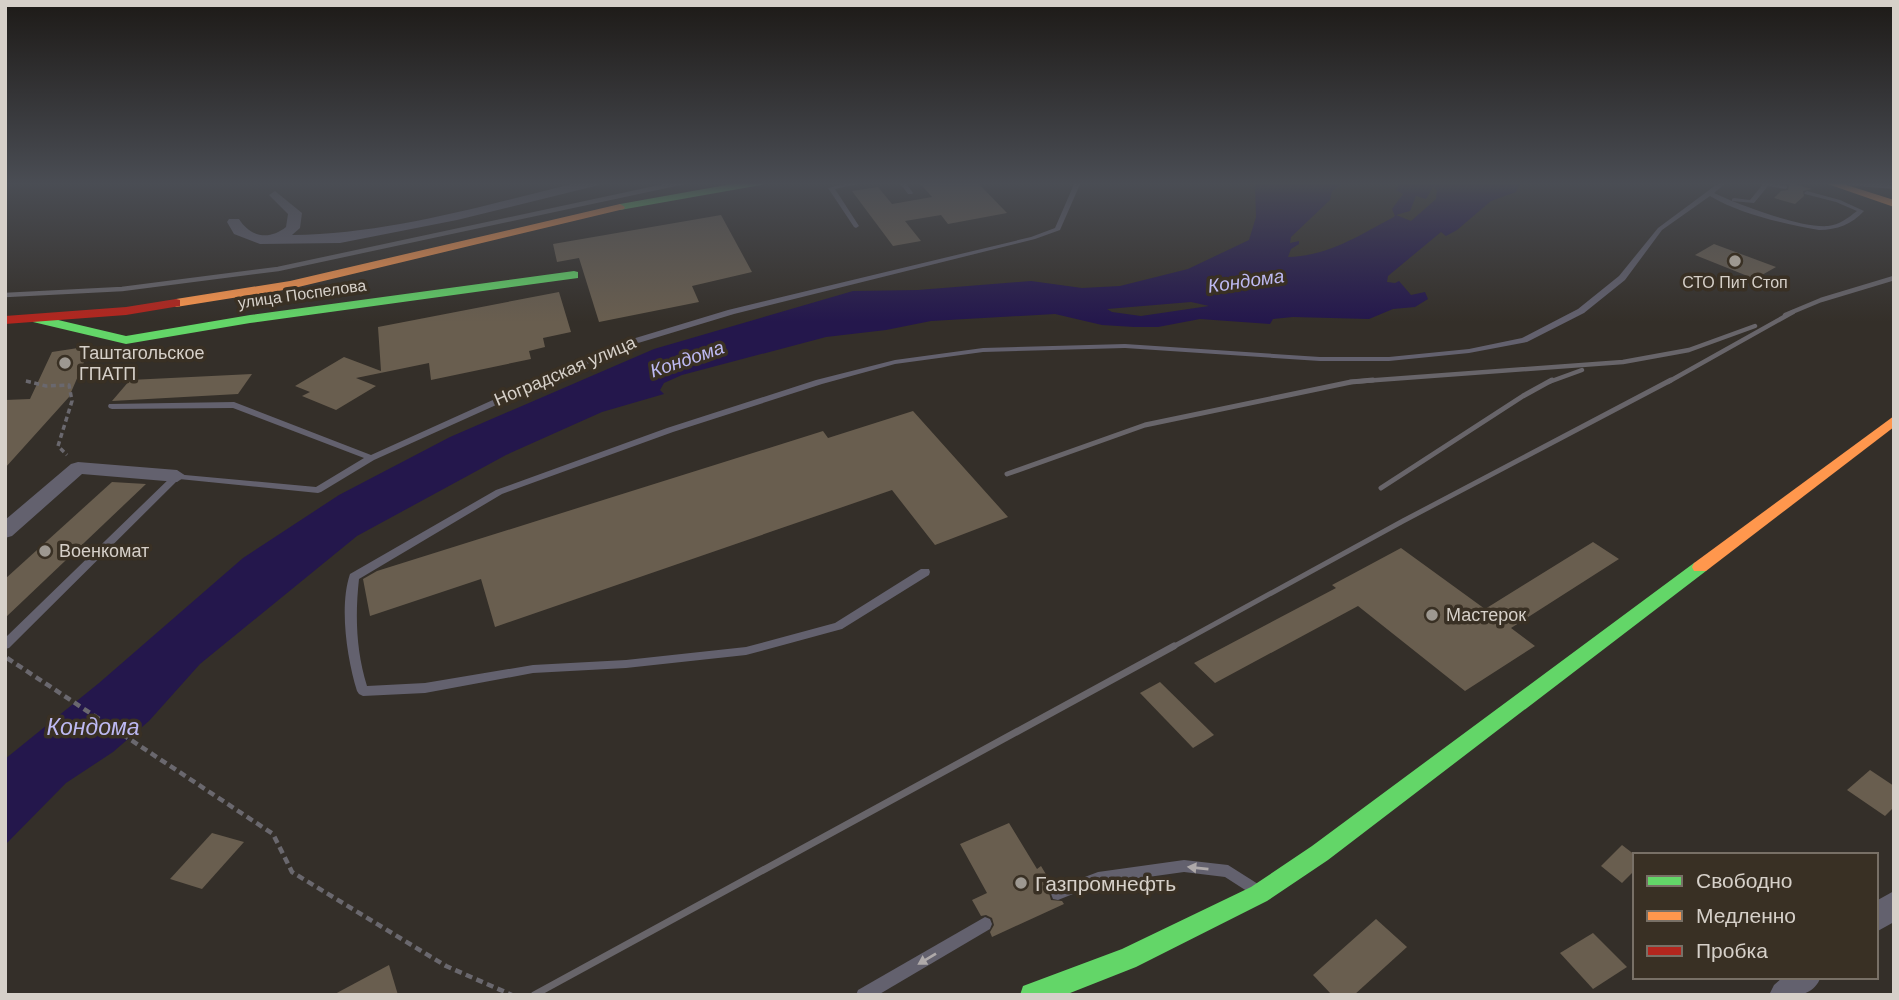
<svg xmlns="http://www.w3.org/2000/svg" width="1899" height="1000" font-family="Arial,sans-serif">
<rect width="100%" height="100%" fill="#342f29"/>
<!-- water -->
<path fill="#24174c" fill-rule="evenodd" d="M1262,182H1346L1332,191L1330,200L1291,237L1290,243L1299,241V244L1291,249L1288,257C1328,256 1358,236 1392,218L1395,216L1392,209L1403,194L1396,190L1399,184L1397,182H1521L1516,192L1491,201L1457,230L1446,236L1441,232L1388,276L1387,282L1395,283L1399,281L1411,295L1425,292L1428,299L1415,307L1393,309L1369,319L1293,317L1273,319L1270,324L1200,319L1158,327H1134L1102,325L1055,314L931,321L886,330L826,337L682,375L664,383L660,390L664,394L602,412L506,455L357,536L200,664L149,721L113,752L66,783L5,845V759L99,683L243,558L339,495L450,437L654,349L853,291L918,290L1031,281L1082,288L1120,286L1188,269L1249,240L1256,217L1255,186ZM1433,187L1437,190L1436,199L1411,221L1396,215L1410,211L1416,196L1426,199ZM1191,302L1209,306L1141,316L1112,312L1107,309Z"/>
<!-- building -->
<g fill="#695e4f">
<polygon points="919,182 977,182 1007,213 948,224 941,215 905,221 921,241 893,246 852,191 878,187 892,204 932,197"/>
<polygon points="1790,183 1812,189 1803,191 1804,196 1795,204 1774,198 1781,191 1788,190"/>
<polygon points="721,215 752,272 692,286 699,302 599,322 579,258 557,262 553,244"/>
<polygon points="1714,244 1776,267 1755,279 1695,255"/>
<polygon points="559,292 571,332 543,338 545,347 529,351 531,359 431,380 429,363 356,378 376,386 336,410 302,396 310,392 295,386 344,357 381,371 378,327"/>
<polygon points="91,346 69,397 5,468 5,400 30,399 52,352"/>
<polygon points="252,374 238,394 112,401 130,380"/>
<polygon points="913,411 1008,517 935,545 892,490 495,627 481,579 370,616 363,579 377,571 823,431 828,438"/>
<polygon points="112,482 146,484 5,618 5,579"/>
<polygon points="1593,542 1619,559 1511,628 1535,646 1465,691 1358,606 1215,683 1194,663 1336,588 1332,585 1401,548 1485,609"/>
<polygon points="1160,682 1214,735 1193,748 1140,693"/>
<polygon points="1870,770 1894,786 1894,807 1885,816 1847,790"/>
<polygon points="1009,823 1037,869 1041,866 1053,886 1049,893 1051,900 1062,901 1064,904 992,937 990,932 994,925 992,918 986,915 981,916 972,900 987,893 960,844"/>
<polygon points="212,833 244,842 202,889 170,879"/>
<polygon points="1622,845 1635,855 1635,870 1622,883 1601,866"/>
<polygon points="1376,919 1407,947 1354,995 1332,995 1313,975"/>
<polygon points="1593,933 1627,967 1593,989 1560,953"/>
<polygon points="389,965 398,995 333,995"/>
</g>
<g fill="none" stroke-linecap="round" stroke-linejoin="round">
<!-- path-far2 -->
<polyline stroke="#6a686e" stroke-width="2.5" stroke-dasharray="4.5 2.5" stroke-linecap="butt" points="26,381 31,382"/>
<!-- path-far1 -->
<polyline stroke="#6a686e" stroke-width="3.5" stroke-dasharray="5 3.5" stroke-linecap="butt" points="26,381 46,386 69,385 72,401 58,446 67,455"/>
<!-- path -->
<polyline stroke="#6a686e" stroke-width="4.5" stroke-dasharray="7 4.5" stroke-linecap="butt" points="7,658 273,834 292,872 446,966 512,995"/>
<!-- lane -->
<g fill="#63616e" fill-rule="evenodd">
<polygon points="853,182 866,182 835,189 859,226 856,228 854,227 828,188"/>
<polygon points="899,182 905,182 913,193 912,194 908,194"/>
<polygon points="1075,182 1081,182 1060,230 1035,239 734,314 625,347 374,460 321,492 318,493 179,479 9,648 5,649 5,638 174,474 316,487 364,458 233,408 112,409 109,408 108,406 109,404 234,402 371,455 619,343 728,310 1031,237 1055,228"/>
<path d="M1720,182H1727L1714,193L1732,201V199L1734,198L1750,200L1764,183L1787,186V188L1785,189L1768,186L1754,203L1732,201C1755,210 1804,228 1828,226C1839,225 1848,218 1857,211L1836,202L1805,194L1804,193L1807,191L1840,200L1864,211C1852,224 1837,230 1819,230C1784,224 1740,214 1710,196L1662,230L1625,280L1584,313L1527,342L1469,353L1389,361H1320L1125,348L983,352L895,364L822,384L673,432L502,494L359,579C355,615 356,651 367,686L425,683L533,665L626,660L746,647L835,623L921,569H929L930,572L929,575L842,629L746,655L626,668L533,673L425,693L363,696L359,694L357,691C347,659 339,606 350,574L496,490L667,428L816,380L895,360L983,348L1125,344L1320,357H1389L1469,349L1522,338L1578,309L1619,276L1658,228Z"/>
<polygon points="1830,182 1856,182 1894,185 1894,189 1833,184"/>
<polygon points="1184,860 1228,865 1258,884 1260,889 1258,894 1253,895 1225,877 1184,872 1098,884 1058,900 1053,899 1051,894 1053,889 1098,872"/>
<polygon points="985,917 990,919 992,924 990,929 878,995 856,995 858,990"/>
</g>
<!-- street -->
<g fill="#63616e" fill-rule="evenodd">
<path d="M580,182H601L599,185L457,220L340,243L260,244L234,234L227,222L229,219H239C251,238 270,240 286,227L288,214L269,195L275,191L302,213L300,228L292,235C389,234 485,205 580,182Z"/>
<polygon points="78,462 177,470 186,476 177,482 82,474 12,536 5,538 5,520 71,464"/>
<polygon points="1894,891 1894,922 1876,932 1876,901"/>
<path d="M1783,977H1821C1811,1000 1791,995 1769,995L1774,985Z"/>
</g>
<!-- fast -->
<g fill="#63d668" fill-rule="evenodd">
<polygon points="743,182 766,182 761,185 620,210 615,207 620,204"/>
<polygon points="574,271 578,272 578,278 250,323 126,344 33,322 31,319 37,315 126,336 250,315"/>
<polygon points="1700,561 1706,563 1708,567 1706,571 1328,860 1267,901 1136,967 1065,995 1020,995 1023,986 1122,949 1251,887 1312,846 1694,563"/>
</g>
<!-- slow -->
<g fill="#ff974d" fill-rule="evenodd">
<polygon points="1822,182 1837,182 1894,200 1894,207"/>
<polygon points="620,204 625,207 624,209 290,289 176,307 170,303 176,299 290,281"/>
<polygon points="1894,416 1894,427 1706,571 1694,571 1692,567 1694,563"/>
</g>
<!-- jam -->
<polygon fill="#b3261e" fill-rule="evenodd" points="176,299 180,300 180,306 126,315 5,324 5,316 126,307"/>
<!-- rail-far2 -->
<g stroke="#68656a" stroke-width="4.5">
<polyline points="5,295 122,289 278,269 684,182"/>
<polyline points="1785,315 1821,300 1894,278"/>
<polyline points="1350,382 1623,362 1689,350 1755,326"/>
<polyline points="1549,382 1582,370"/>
<polyline points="1668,382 1793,312"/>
</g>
<!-- rail-far1 -->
<g stroke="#68656a" stroke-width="5">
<polyline points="1007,474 1145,425 1351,382 1373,380"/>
<polyline points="1381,488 1523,396 1552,380"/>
<polyline points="1171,648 1403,521 1671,380"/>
</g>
<!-- rail -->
<polyline stroke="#68656a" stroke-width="7" points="534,995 1174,646"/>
</g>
<!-- one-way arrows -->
<defs><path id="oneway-solid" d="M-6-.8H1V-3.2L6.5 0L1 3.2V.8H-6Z" transform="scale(1.75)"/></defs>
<g fill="#aea9a9">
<use href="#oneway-solid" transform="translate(1198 868) rotate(-174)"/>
<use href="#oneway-solid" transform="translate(927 959) rotate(149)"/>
</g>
<!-- sky -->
<linearGradient id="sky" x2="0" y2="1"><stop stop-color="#1d1a17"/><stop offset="0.57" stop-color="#4a4d54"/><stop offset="1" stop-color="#4a4d54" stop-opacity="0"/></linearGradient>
<rect width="1899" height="322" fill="url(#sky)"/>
<!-- markers -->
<g fill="#9d9891" stroke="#393024" stroke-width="2.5">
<circle cx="1735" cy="261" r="7"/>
<circle cx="65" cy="363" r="7"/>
<circle cx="45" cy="551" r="7"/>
<circle cx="1432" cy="615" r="7"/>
<circle cx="1021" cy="883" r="7"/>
</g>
<g text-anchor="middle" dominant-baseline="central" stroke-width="7" stroke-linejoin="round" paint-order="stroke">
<!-- far-poi labels -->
<g font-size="16" fill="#d6d0c9" stroke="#393024">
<text x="1735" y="282">СТО Пит Стоп</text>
</g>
<!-- far-street labels -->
<g font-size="16" fill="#d6d0c9" stroke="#393024">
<text transform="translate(302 294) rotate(-8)">улица Поспелова</text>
</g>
<!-- poi labels -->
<g font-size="18" fill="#d6d0c9" stroke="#393024" text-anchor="start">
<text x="79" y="353">Таштагольское<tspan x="79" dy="21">ГПАТП</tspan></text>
<text x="59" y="551">Военкомат</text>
<text x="1446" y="615">Мастерок</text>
</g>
<!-- street labels -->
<g font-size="18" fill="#d6d0c9" stroke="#393024">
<text transform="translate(565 371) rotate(-23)">Ноградская улица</text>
</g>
<!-- water labels -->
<g font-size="19" font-style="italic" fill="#bdb9f2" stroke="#393024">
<text transform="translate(1246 281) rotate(-8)">Кондома</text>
<text transform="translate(687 359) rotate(-19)">Кондома</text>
</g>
<!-- near-poi labels -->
<g font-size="21" fill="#d6d0c9" stroke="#393024" text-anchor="start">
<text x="1035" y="883">Газпромнефть</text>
</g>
<!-- near-water labels -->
<g font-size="23" font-style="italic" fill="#bdb9f2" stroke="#393024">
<text x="93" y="727">Кондома</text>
</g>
</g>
<!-- border -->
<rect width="1899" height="1000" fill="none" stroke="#d6d0c9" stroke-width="14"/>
<!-- legend -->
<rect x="1633" y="853" width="245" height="126" fill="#393024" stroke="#787066" stroke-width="2"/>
<rect x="1647" y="876" width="35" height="10" fill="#63d668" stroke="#787066" stroke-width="2"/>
<text x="1696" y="888" font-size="21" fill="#d6d0c9">Свободно</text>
<rect x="1647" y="911" width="35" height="10" fill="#ff974d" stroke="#787066" stroke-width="2"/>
<text x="1696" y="923" font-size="21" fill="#d6d0c9">Медленно</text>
<rect x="1647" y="946" width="35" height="10" fill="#b3261e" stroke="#787066" stroke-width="2"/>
<text x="1696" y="958" font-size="21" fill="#d6d0c9">Пробка</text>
</svg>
